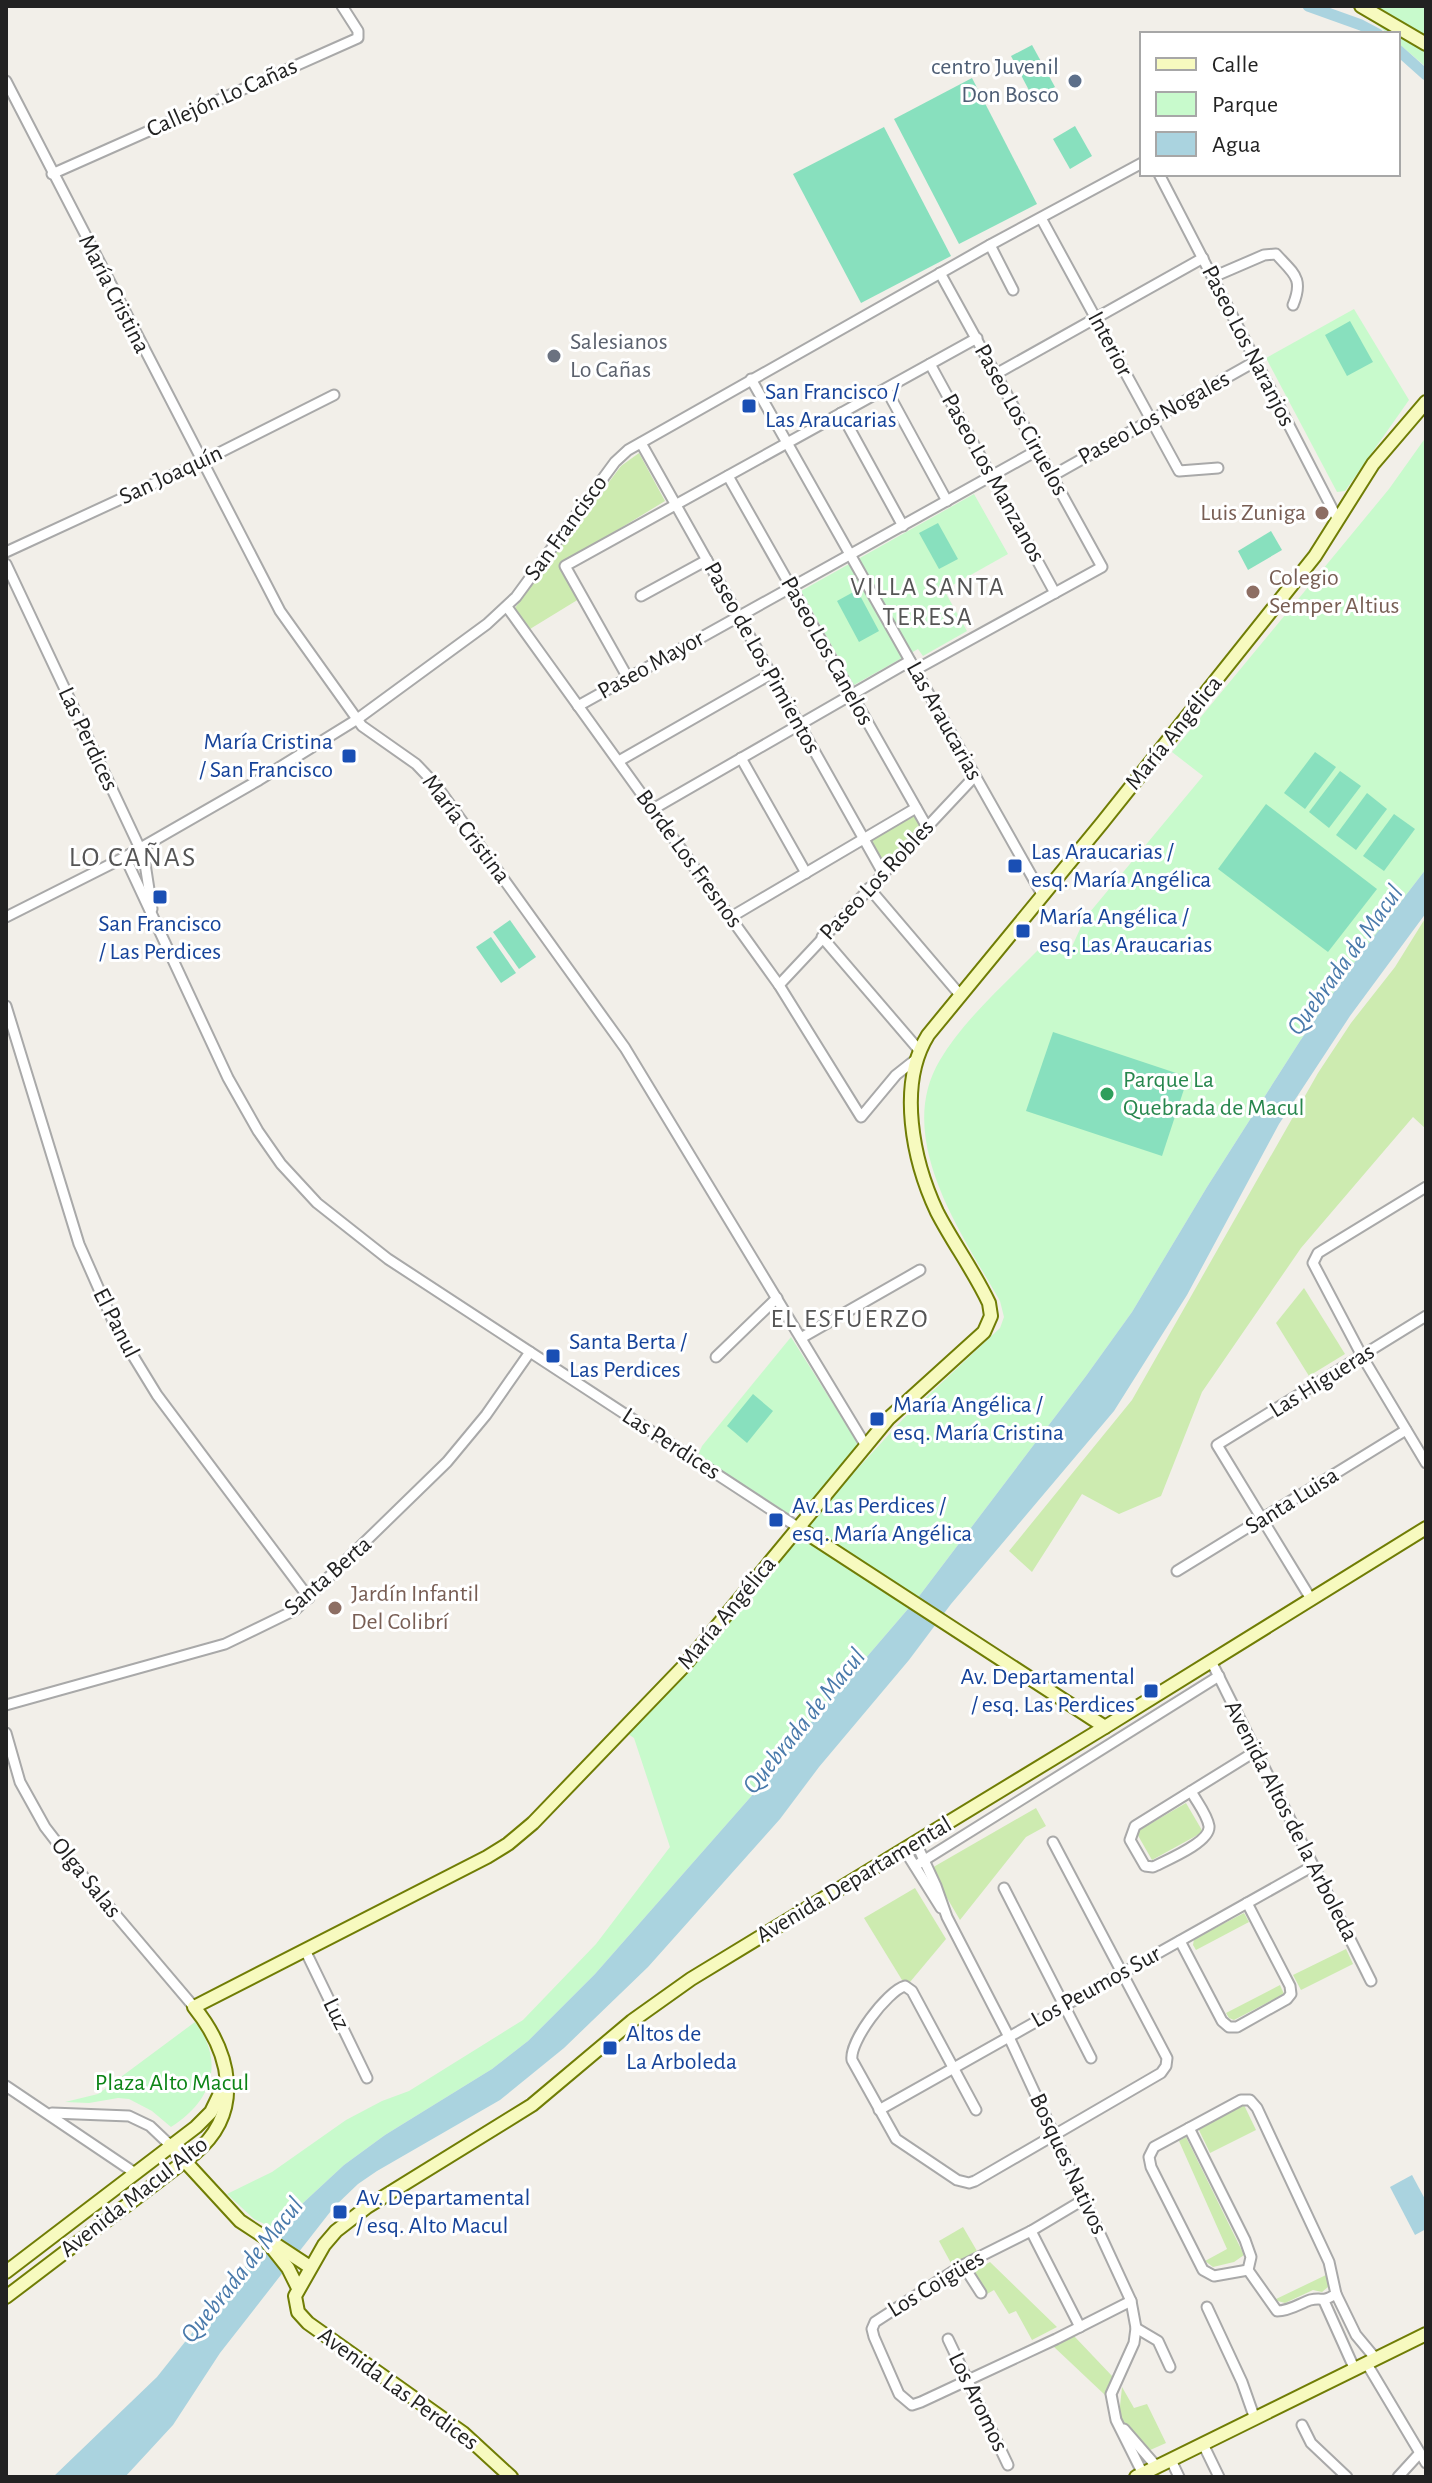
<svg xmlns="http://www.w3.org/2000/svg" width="1432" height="2483" font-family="'Alegreya Sans',sans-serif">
<rect width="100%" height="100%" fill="#f2efe9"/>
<!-- grass -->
<g fill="#cdebb0">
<polygon points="639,453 665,501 560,565 579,599 530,629 515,608 621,466"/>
<polygon points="915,812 922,825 885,865 881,863 868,840"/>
<polygon points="1426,917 1426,1129 1413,1117 1301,1248 1202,1392 1161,1496 1119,1514 1082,1494 1032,1572 1009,1551 1132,1400 1318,1073 1351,1023 1395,967"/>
<polygon points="1304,1288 1345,1354 1309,1376 1276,1323"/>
<polygon points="1186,1803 1203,1832 1152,1860 1136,1832"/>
<polygon points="1036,1808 1046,1826 1026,1837 960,1920 930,1869"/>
<polygon points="915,1888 946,1939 910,1982 902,1980 864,1918"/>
<polygon points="1244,1913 1249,1922 1196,1950 1193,1945 1194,1939"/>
<polygon points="1346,1949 1353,1964 1301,1990 1293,1975"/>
<polygon points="1280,1985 1284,1994 1234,2020 1229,2018 1226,2013"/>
<polygon points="1244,2105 1256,2130 1210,2153 1198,2128"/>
<polygon points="1186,2137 1244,2255 1234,2262 1213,2267 1205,2261 1227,2249 1179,2141"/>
<polygon points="963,2227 977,2251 952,2265 939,2241"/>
<polygon points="990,2262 1057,2327 1032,2340 1016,2311 1009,2314 994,2290 987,2294 972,2272"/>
<polygon points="1326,2275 1329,2281 1328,2287 1322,2292 1313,2290 1285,2303 1274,2300"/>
<polygon points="1074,2336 1113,2377 1105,2395 1053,2346"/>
<polygon points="1122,2387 1134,2408 1147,2404 1166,2443 1148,2451 1119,2416"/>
</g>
<!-- park -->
<g fill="#c8facc">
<polygon points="1372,6 1426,6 1426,37"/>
<polygon points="1379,22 1426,48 1426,67 1398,43 1398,34 1388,34 1377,24"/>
<polygon points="1354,309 1409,400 1345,491 1337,492 1266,358"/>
<path d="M1426,437V869L1359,956L1300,1041L1207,1187L1132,1312L1086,1376L920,1595L816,1716L770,1775L595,1974L528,2041L492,2069L385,2135L344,2165L275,2229L254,2219L227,2194L272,2172L346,2120L382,2101L409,2091L523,2020L596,1944L670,1847L634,1738L628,1734L674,1684L809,1522L903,1419L1000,1328L1004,1317L1000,1301C962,1234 893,1138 940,1060C964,1019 1008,981 1041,947L1070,951L1085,918L1203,776L1172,752L1389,489Z"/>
<polygon points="974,494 1008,554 944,590 967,631 923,656 918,649 854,685 801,591"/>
<polygon points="791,1337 857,1442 856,1448 801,1512 792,1516 698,1455 702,1446"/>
<path d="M195,2022C226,2063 211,2102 171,2127L152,2111L129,2099L118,2098L89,2103L65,2102L98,2094Z"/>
</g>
<!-- pitch -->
<g fill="#88e0be">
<polygon points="1032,45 1055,87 1033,98 1011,56"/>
<polygon points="972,78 1037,204 959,244 894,119"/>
<polygon points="1075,126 1092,156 1070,169 1053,139"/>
<polygon points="884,127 951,256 861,303 793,174"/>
<polygon points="1350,321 1373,362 1347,376 1325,335"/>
<polygon points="938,523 958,559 939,569 919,533"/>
<polygon points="1271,531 1282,550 1248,570 1238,551"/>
<polygon points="857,590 879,631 859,642 837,601"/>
<polygon points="1315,752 1336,767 1305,809 1284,793"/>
<polygon points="1340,771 1361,786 1329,828 1309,812"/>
<polygon points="1367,793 1387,809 1356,850 1336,835"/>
<polygon points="1266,804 1377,889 1328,952 1218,869"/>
<polygon points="1394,814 1415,829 1384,871 1363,856"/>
<polygon points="510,920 536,957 519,969 493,932"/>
<polygon points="491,937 516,973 501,983 476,947"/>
<polygon points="1053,1032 1188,1077 1162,1156 1026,1111"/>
<polygon points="753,1394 773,1411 747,1443 727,1426"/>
</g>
<!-- water -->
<g fill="#aad3df">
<polygon points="1426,869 1426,913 1350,1016 1279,1124 1187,1295 1114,1411 951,1604 909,1660 819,1767 780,1819 648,1967 564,2048 500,2100 377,2171 358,2184 334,2207 220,2353 173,2425 125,2477 53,2477 157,2377 275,2229 344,2165 385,2135 492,2069 528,2041 595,1974 770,1775 816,1716 920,1595 1086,1376 1132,1312 1207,1187 1300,1041 1359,956"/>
<polygon points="1412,2175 1426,2201 1426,2229 1415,2235 1390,2187"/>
</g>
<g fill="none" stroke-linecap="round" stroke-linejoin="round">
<!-- canal -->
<g stroke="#aad3df" stroke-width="11">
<polyline points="1308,6 1361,25 1378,34"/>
<polyline points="1398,50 1426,75"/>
</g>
<defs>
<g id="street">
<polyline points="6,81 280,611 362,726 416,764 436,785 625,1048 866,1446"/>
<polyline points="52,174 358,38 358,31 342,6"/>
<polyline points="1159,174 1337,518"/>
<polyline points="1041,218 1179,471 1218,468"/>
<polyline points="990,245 1013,290"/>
<path d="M1213,277L1264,255L1276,254C1294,274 1304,278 1293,305"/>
<polyline points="930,364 1055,593"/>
<polyline points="996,374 1203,258"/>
<polyline points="751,379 1043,896"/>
<polyline points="886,389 947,501"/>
<polyline points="841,413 903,526"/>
<polyline points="641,443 883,873"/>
<polyline points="728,476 927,827"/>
<polyline points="1052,476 1256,361"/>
<polyline points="6,552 201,462 334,395"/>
<polyline points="6,564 144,857 152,909"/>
<polyline points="641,596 707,560"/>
<polyline points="507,607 779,985 861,1117 896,1075 915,1060"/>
<polyline points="915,670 1102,567 940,273"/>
<polyline points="628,678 565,566 977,338"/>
<polyline points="578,706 1038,450"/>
<polyline points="741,758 806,873"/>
<polyline points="619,761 771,674"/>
<polyline points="653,809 910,661"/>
<polyline points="125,857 228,1078 258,1131 281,1164 317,1203 388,1259 799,1528"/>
<polyline points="869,888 961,996"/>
<polyline points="6,917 125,857 259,780 356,720 487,624 516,597 615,462 628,450 990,245 1142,163"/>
<polyline points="731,917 916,808"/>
<polyline points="822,937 919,1050"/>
<polyline points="779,985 975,776"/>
<polyline points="6,1006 79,1244 116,1328 157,1395 309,1598"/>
<polyline points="1426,1187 1318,1253 1313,1263 1362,1356 1426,1463"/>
<polyline points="801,1338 920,1270"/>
<polyline points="716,1357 777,1298"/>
<polyline points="1177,1571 1406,1430"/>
<polyline points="1311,1599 1217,1445 1426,1316"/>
<polyline points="1211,1661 1371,1981"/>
<polyline points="6,1705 225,1644 295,1610 447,1462 486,1415 530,1352"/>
<polyline points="6,1733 20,1782 45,1827 82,1875 194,2007"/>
<path d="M1191,1791C1196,1801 1207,1814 1209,1826C1211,1842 1167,1860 1153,1867L1145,1866L1130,1840L1135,1826L1256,1751"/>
<polyline points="916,1843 936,1886 947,1917 1008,2035 1131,2301 1136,2328 1134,2343 1111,2394 1116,2420 1143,2474"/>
<polyline points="904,1849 941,1908"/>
<polyline points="915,1866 1219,1676"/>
<polyline points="1004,1888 1091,2058"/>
<polyline points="1180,1941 1222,2021 1229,2027 1237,2027 1287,1999 1291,1994 1290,1986 1247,1903"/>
<polyline points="305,1950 367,2078"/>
<polyline points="6,2086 135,2173"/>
<path d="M1241,2100H1250L1257,2108L1329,2262L1336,2294C1321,2303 1324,2297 1310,2300C1299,2304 1290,2311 1277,2311L1248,2270L1214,2276L1203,2270L1151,2167L1149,2157L1154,2147Z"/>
<polyline points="879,2110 1313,1866"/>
<path d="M976,2110L912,1991L905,1986C887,1991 849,2042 852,2060L896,2139L957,2180L969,2183L975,2181L1161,2073L1166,2066L1167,2058L1053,1842"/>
<polyline points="52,2113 129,2116 150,2126 170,2145"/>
<polyline points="1189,2128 1245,2240 1251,2257 1248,2270"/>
<polyline points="1083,2200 1031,2231 963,2265 875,2322 872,2329 874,2337 899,2394 912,2405 921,2402 1056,2339 1131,2301"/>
<polyline points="1031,2231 1080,2327"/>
<polyline points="963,2265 981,2293"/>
<polyline points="1336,2294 1356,2335 1376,2359"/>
<polyline points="1324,2301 1355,2370"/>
<polyline points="1207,2307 1242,2382 1255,2419"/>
<polyline points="1136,2328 1158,2341 1170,2367"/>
<polyline points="948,2339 1008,2465"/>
<polyline points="1367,2364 1426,2463"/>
<polyline points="1302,2425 1311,2443 1347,2477"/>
<polyline points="1124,2429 1157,2467"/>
<polyline points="1203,2444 1219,2477"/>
<polyline points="1171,2460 1179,2477"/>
<polyline points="1398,2477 1419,2454"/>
</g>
<g id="secondary">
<polyline points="1361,6 1426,44"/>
<polyline points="799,1528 1105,1727"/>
<polyline points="170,2145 240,2221 310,2267"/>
<polyline points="269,2244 288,2268 298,2288"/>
<polyline points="6,2272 196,2127 211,2112 224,2085"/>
<path d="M6,2297L194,2154C245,2112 231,2053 194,2007L487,1857L508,1844L533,1823L684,1666L889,1418L984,1332L991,1316L989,1303C974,1271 953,1243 937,1212C913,1161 897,1085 928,1035L1102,823L1315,556L1373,464L1426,402"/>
<polyline points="511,2477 463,2433 308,2323 298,2312 295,2296 324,2245 336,2231 367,2207 532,2105 632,2021 691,1979 1105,1727 1426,1528"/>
<polyline points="1136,2477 1426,2334"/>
</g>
</defs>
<!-- street casing -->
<use href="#street" stroke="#a9a9a9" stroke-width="13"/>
<!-- secondary casing -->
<use href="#secondary" stroke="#707d05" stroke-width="16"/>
<!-- street -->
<use href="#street" stroke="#fff" stroke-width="9"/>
<!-- secondary -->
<use href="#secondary" stroke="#f7fabf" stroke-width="12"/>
</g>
<!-- markers -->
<circle fill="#5c6f8a" stroke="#fff" stroke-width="3" cx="1075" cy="81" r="8"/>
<circle fill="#6b7280" stroke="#fff" stroke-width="3" cx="554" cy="356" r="8"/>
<g fill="#1a4fb4" stroke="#fff" stroke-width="3">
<rect x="741" y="398" width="16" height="16" rx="4"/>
<rect x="341" y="748" width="16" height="16" rx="4"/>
<rect x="1007" y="858" width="16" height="16" rx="4"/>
<rect x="152" y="889" width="16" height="16" rx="4"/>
<rect x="1015" y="923" width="16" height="16" rx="4"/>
<rect x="545" y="1348" width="16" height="16" rx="4"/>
<rect x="869" y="1411" width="16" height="16" rx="4"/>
<rect x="768" y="1512" width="16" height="16" rx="4"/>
<rect x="1143" y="1683" width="16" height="16" rx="4"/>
<rect x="602" y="2040" width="16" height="16" rx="4"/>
<rect x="332" y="2204" width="16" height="16" rx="4"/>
</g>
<g fill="#8d6e63" stroke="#fff" stroke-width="3">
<circle cx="1322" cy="513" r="8"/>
<circle cx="1253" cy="592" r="8"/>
<circle cx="335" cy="1608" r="8"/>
</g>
<circle fill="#2e9e5b" stroke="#fff" stroke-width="3" cx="1107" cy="1094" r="8"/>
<g text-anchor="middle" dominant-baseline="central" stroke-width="6" stroke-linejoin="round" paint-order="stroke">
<!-- service labels -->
<g font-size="24" fill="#4e5e75" stroke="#fff" text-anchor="end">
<text x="1059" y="67">centro Juvenil<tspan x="1059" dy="28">Don Bosco</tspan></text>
</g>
<!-- street labels -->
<g font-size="24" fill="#222" stroke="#fff">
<text transform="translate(222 98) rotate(-24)">Callejón Lo Cañas</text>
<text transform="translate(114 294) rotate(63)">María Cristina</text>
<text transform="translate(1110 344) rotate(62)">Interior</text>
<text transform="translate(1248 346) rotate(63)">Paseo Los Naranjos</text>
<text transform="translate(1154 418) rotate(-29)">Paseo Los Nogales</text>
<text transform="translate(1021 420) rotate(61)">Paseo Los Ciruelos</text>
<text transform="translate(171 475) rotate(-25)">San Joaquín</text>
<text transform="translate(993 478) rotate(61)">Paseo Los Manzanos</text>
<text transform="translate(566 528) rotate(-54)">San Francisco</text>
<text transform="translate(827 651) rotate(61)">Paseo Los Canelos</text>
<text transform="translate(762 658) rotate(61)">Paseo de Los Pimientos</text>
<text transform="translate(651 665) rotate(-29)">Paseo Mayor</text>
<text transform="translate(944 721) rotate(61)">Las Araucarias</text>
<text transform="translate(1174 733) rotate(-51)">María Angélica</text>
<text transform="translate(88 739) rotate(65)">Las Perdices</text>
<text transform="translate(466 829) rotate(53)">María Cristina</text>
<text transform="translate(689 859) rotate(54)">Borde Los Fresnos</text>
<text transform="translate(877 880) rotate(-47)">Paseo Los Robles</text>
<text transform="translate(116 1323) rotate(63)">El Panul</text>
<text transform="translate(1322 1381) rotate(-32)">Las Higueras</text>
<text transform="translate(671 1444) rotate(33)">Las Perdices</text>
<text transform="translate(1292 1501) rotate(-32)">Santa Luisa</text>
<text transform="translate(328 1576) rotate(-41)">Santa Berta</text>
<text transform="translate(727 1613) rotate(-50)">María Angélica</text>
<text transform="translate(1291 1821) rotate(63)">Avenida Altos de la Arboleda</text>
<text transform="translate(86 1878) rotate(51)">Olga Salas</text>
<text transform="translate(854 1880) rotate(-31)">Avenida Departamental</text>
<text transform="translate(1096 1987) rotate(-29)">Los Peumos Sur</text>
<text transform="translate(336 2014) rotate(64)">Luz</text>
<text transform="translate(1068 2164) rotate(65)">Bosques Nativos</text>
<text transform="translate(134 2197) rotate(-38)">Avenida Macul Alto</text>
<text transform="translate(936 2284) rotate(-31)">Los Coigües</text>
<text transform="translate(398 2389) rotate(36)">Avenida Las Perdices</text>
<text transform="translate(978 2402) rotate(64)">Los Aromos</text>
</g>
<!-- worship labels -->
<g font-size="24" fill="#5b616d" stroke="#fff" text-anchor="start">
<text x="570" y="342">Salesianos<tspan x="570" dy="28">Lo Cañas</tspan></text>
</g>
<!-- transit labels -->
<g font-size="24" fill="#164399" stroke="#fff" text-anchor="start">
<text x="765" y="392">San Francisco /<tspan x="765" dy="28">Las Araucarias</tspan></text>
<text x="333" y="742" text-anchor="end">María Cristina<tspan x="333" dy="28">/ San Francisco</tspan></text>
<text x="1031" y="852">Las Araucarias /<tspan x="1031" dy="28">esq. María Angélica</tspan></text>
<text x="1039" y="917">María Angélica /<tspan x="1039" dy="28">esq. Las Araucarias</tspan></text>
<text x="160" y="924" text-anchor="middle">San Francisco<tspan x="160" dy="28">/ Las Perdices</tspan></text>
<text x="569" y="1342">Santa Berta /<tspan x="569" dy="28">Las Perdices</tspan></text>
<text x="893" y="1405">María Angélica /<tspan x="893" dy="28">esq. María Cristina</tspan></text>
<text x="792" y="1506">Av. Las Perdices /<tspan x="792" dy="28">esq. María Angélica</tspan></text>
<text x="1135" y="1677" text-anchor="end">Av. Departamental<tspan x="1135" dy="28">/ esq. Las Perdices</tspan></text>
<text x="626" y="2034">Altos de<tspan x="626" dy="28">La Arboleda</tspan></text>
<text x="356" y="2198">Av. Departamental<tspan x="356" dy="28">/ esq. Alto Macul</tspan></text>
</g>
<!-- education labels -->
<g font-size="24" fill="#785e54" stroke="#fff" text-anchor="start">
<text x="1306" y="513" text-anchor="end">Luis Zuniga</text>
<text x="1269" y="578">Colegio<tspan x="1269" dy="28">Semper Altius</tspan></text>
<text x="351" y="1594">Jardín Infantil<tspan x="351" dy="28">Del Colibrí</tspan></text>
</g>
<!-- leisure labels -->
<g font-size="24" fill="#27864d" stroke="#fff" text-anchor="start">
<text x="1123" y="1080">Parque La<tspan x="1123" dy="28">Quebrada de Macul</tspan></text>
</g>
<!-- park labels -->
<g font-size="24" fill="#0c8416" stroke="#fff">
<text x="172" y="2083">Plaza Alto Macul</text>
</g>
<!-- neighbourhood labels -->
<g font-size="26" letter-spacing="2" fill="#555" stroke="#fff">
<text x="928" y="587">VILLA SANTA<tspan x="928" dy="30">TERESA</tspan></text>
<text x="850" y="1319">EL ESFUERZO</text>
</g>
<!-- water labels -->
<g font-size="26" font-style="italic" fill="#4a7aab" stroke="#fff">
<text transform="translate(1345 960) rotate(-54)">Quebrada de Macul</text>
<text transform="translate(804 1721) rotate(-51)">Quebrada de Macul</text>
<text transform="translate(242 2270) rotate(-51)">Quebrada de Macul</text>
</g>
<!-- quarter labels -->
<g font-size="28" letter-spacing="2" fill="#555" stroke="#fff">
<text x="133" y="858">LO CAÑAS</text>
</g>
</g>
<!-- border -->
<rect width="1432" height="2483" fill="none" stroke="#222222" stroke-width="16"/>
<!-- legend -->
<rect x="1140" y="32" width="260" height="144" fill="#ffffff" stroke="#a7a7a7" stroke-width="2"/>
<rect x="1156" y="58" width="40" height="12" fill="#f7fabf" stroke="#a7a7a7" stroke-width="2"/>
<text x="1212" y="72" font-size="24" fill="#222222">Calle</text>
<rect x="1156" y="92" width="40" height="24" fill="#c8facc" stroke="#a7a7a7" stroke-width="2"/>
<text x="1212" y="112" font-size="24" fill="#222222">Parque</text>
<rect x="1156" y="132" width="40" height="24" fill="#aad3df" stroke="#a7a7a7" stroke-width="2"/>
<text x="1212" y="152" font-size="24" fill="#222222">Agua</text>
</svg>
